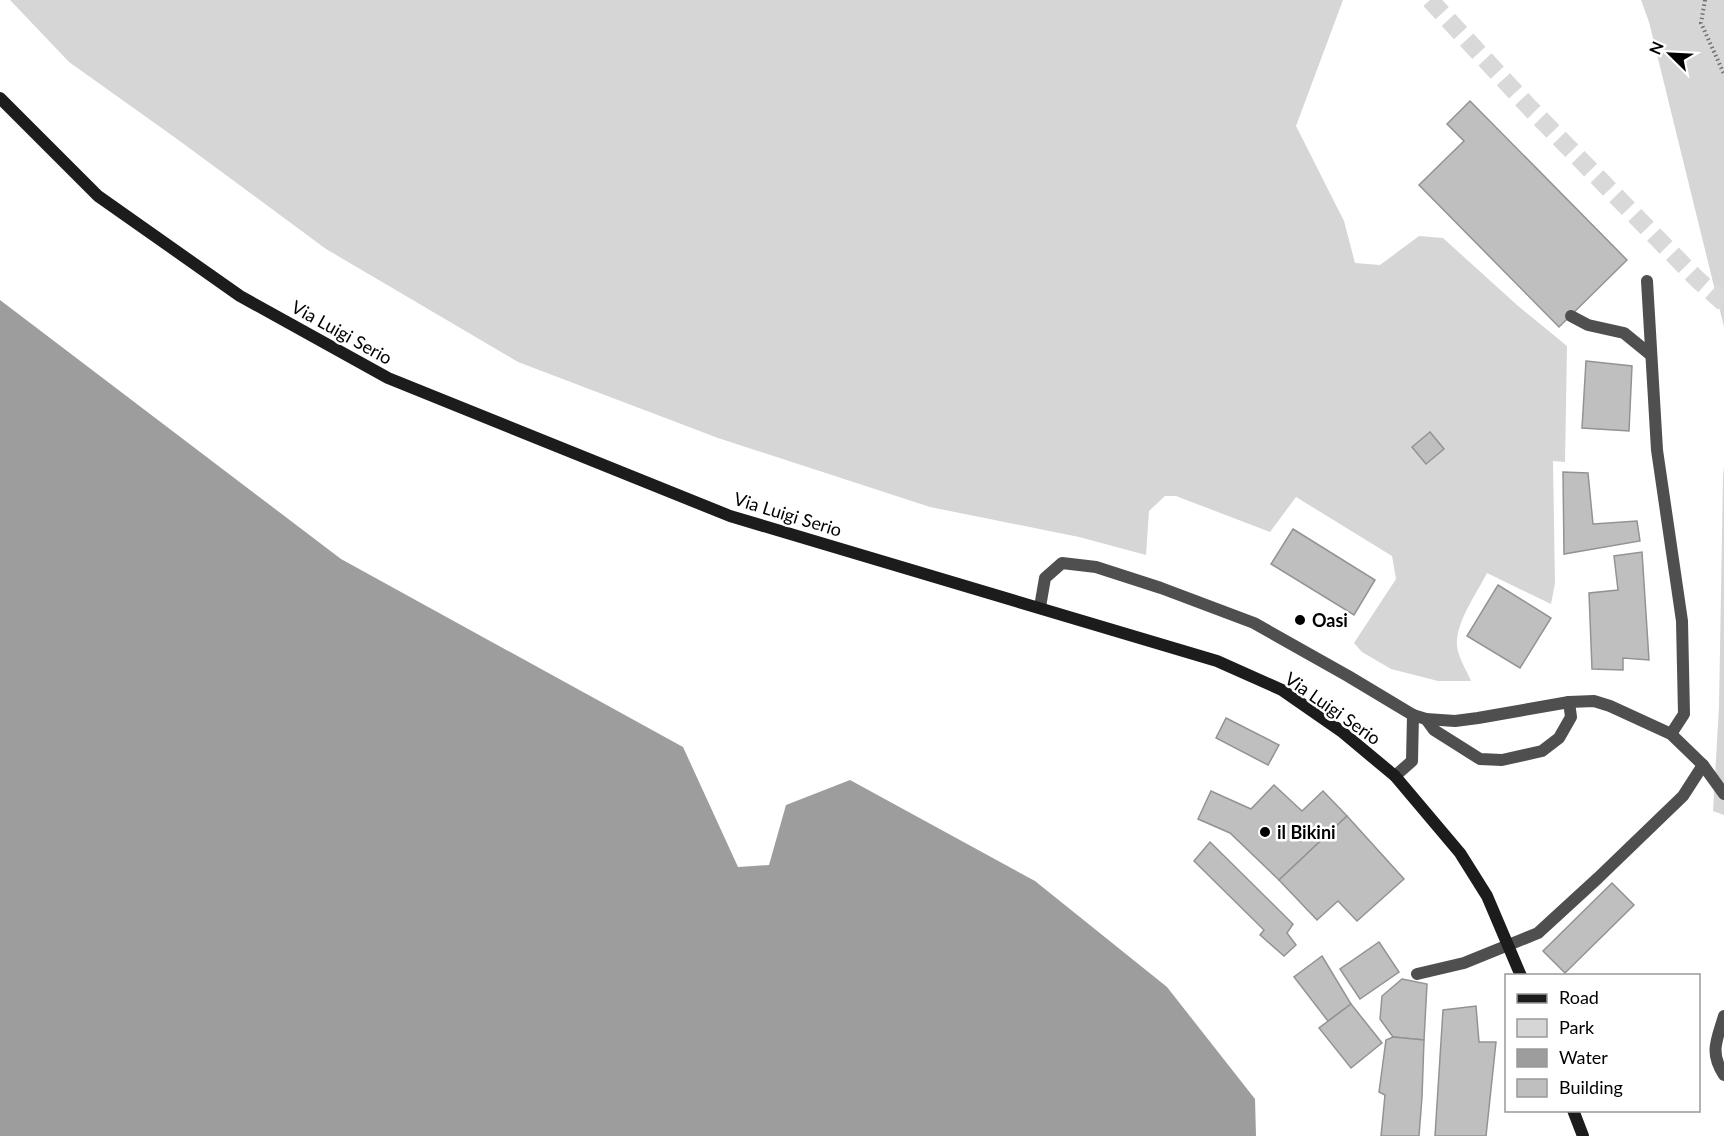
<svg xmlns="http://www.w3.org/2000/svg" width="1724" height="1136" font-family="Lato,sans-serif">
<rect width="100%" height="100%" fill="#fff"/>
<!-- green -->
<g fill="#d6d6d6">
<path d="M10,0H1343L1296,126L1344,221L1355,263L1380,265L1419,236L1443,238L1517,305L1567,346L1565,462L1553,461L1555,583L1551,604L1487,573C1477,593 1455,623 1457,646C1458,657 1467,671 1471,681H1438L1391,669L1362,652L1354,643L1396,579L1392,556L1296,497L1270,532L1176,496H1165L1149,511L1146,555L1079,537L930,507L718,438L518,362L326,249L177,139L69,62Z"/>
<polygon points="1641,0 1724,0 1724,327 1649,22"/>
<polygon points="1724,467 1724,815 1713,811 1719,707 1723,477"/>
</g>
<!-- water -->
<polygon fill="#9d9d9d" points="0,300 341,559 683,747 738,867 769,865 786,805 850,780 1035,881 1167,987 1255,1099 1256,1136 0,1136"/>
<!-- building -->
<g fill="#bfbfbf" stroke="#939393" stroke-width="1.5">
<polygon points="1470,101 1627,260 1559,327 1419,185 1464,141 1447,124"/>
<polygon points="1586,361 1632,366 1629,431 1582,428"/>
<polygon points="1430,432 1444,449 1426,464 1412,447"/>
<polygon points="1563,472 1588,473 1593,524 1637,521 1640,541 1564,554"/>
<polygon points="1293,529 1375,580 1354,615 1271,564"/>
<polygon points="1642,552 1649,660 1623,658 1623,670 1592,669 1589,593 1618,590 1614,556"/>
<polygon points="1498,585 1551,618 1520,668 1467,636"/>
<polygon points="1226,718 1279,745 1268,765 1216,738"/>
<polygon points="1274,785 1302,811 1323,791 1347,816 1279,880 1230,833 1198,819 1211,791 1251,809"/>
<polygon points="1347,816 1404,879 1357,921 1338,901 1317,920 1279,880"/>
<polygon points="1210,842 1293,924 1287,933 1296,945 1284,956 1260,935 1264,930 1194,861"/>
<polygon points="1612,883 1634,905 1565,973 1543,951"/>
<polygon points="1379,942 1399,972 1360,999 1340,969"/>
<polygon points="1322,956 1351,1004 1328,1021 1294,977"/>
<polygon points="1402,979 1427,984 1424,1040 1393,1037 1380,1019 1382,996"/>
<polygon points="1351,1004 1382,1043 1351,1068 1319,1028"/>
<polygon points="1476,1006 1479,1042 1496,1042 1486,1136 1435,1136 1443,1010"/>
<polygon points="1393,1037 1424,1040 1422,1097 1419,1136 1381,1136 1385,1095 1379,1092 1386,1040"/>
</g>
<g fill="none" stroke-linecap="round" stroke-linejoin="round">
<!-- highway-tunnel -->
<polyline stroke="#d9d9d9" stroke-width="18" stroke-dasharray="18 9" stroke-linecap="butt" points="1430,0 1530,108 1697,279 1724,303"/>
<!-- path -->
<polyline stroke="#717171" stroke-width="4" stroke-dasharray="1.5 3" stroke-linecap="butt" points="1705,0 1701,23 1724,74"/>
<!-- lane -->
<g stroke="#4f4f4f" stroke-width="12">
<polyline points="1647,281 1657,450 1682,621 1684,714 1671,734"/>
<polyline points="1571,316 1588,325 1624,333 1651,355"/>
<polyline points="1040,607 1045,578 1062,563 1096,567 1161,588 1254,623 1348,676 1413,715 1412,761 1395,776"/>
<polyline points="1413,715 1426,719 1455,721 1478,718 1569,702 1594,701 1610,706 1671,734 1703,765 1724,794"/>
<polyline points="1426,719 1434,730 1480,759 1502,760 1542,751 1559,738 1571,717 1569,702"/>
<polyline points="1417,974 1464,963 1538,933 1598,878 1683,796 1703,765"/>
<path d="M1724,1016C1717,1040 1709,1052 1724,1075"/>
</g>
<!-- secondary -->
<g stroke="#1c1c1c" stroke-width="12">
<polyline points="0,98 98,196 240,296 388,378 730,516 1217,661 1282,690 1341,731 1395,776 1460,853 1487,896 1521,976"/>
<polyline points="1573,1110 1583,1136"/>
</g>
</g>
<!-- markers -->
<g fill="#000" stroke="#fff" stroke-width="2">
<circle cx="1300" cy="620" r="6"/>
<circle cx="1265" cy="832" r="6"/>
</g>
<g text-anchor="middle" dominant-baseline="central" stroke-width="5" stroke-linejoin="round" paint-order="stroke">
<!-- street labels -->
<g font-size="18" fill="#000" stroke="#fff">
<text transform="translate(342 332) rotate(29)">Via Luigi Serio</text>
<text transform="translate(788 514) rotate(17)">Via Luigi Serio</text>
<text transform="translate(1333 708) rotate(35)">Via Luigi Serio</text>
</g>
<!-- poi labels -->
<g font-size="18" font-weight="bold" fill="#000" stroke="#fff" text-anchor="start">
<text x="1312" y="620">Oasi</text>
<text x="1277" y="832">il Bikini</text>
</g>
</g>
<!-- legend -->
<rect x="1505" y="974" width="195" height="138" fill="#ffffff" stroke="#999999" stroke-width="1.5"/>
<rect x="1517" y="994" width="30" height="9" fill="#1c1c1c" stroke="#999999" stroke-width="1.5"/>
<text x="1559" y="1004" font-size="18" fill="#000000">Road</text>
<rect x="1517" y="1019" width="30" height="18" fill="#d6d6d6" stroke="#999999" stroke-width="1.5"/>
<text x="1559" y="1034" font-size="18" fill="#000000">Park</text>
<rect x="1517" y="1049" width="30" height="18" fill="#9d9d9d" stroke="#999999" stroke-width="1.5"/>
<text x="1559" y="1064" font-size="18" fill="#000000">Water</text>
<rect x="1517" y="1079" width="30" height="18" fill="#bfbfbf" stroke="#999999" stroke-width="1.5"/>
<text x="1559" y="1094" font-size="18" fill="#000000">Building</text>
<!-- north arrow -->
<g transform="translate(1670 54) rotate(294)" stroke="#ffffff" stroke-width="4.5" paint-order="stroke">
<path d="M0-4.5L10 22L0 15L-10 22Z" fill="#000000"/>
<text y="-9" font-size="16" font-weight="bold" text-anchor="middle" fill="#000000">N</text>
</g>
</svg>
